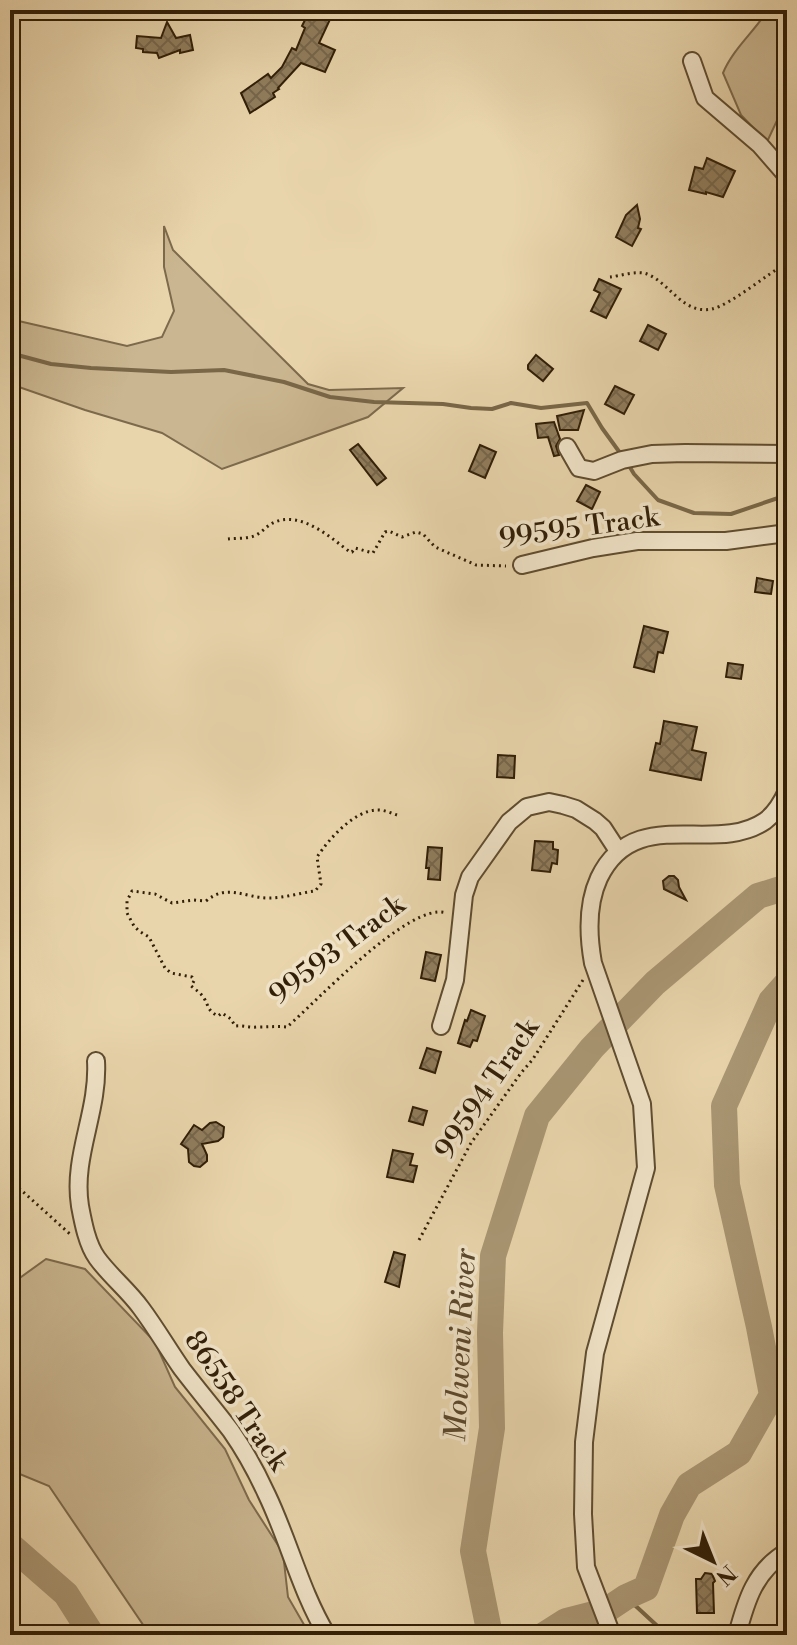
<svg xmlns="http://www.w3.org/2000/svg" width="797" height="1645" font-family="'Libre Bodoni',serif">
<defs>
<pattern id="building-cross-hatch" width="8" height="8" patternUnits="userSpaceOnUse" patternTransform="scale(2)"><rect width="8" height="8" fill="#907d5d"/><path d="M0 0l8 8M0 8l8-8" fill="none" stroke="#76664b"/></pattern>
</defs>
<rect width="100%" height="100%" fill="#e9d5ac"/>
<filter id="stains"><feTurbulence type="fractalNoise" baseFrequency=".0025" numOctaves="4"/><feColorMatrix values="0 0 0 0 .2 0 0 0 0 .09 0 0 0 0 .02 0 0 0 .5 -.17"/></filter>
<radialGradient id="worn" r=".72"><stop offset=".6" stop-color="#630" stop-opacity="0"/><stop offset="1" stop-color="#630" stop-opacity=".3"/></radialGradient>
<!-- green -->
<g fill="#cab690" stroke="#7d6a4c" stroke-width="2">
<path d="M768,10H787V109L779,116L767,142L741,115L723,73C733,49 754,32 768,10Z"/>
<polygon points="164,226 173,250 308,384 329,390 403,388 368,417 222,469 162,433 85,410 19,387 10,387 10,319 127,346 162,337 174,311 164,267"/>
<polygon points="46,1259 85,1269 155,1342 175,1387 225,1449 249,1500 283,1553 288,1597 310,1635 150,1635 49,1486 10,1470 10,1285"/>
</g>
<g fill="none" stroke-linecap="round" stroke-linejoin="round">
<!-- stream -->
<g stroke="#796748" stroke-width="4">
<polyline points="10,353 51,364 91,368 171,372 224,370 284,382 330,397 374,402 443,404 471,408 492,409 511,403 541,408 587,403 602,428 623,457"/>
<polyline points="628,464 634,474 658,500 694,513 731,514 787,495"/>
<polyline points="626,1597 666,1634 685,1635"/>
<polyline points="760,1635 787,1626"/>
</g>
<!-- river -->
<g stroke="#aa9774" stroke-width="26">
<polyline points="10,1545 66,1594 92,1635"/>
<polyline points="490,1635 473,1551 492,1428 490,1333 493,1256 537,1116 592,1048 655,983 758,896 787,887"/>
<polyline points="544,1635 566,1621 605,1611 626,1597 646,1588 672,1515 689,1485 739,1453 772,1395 759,1327 727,1185 724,1106 771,1001 787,983"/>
</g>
</g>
<!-- building -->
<g fill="url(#building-cross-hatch)" stroke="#301e07" stroke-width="2">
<polygon points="310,10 327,10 333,13 319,43 335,50 325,72 301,63 278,88 279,89 273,93 275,97 250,113 241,93 268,74 271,78 282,67 292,48 296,50 305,28 302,26"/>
<polygon points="167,22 176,38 190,35 193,50 180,53 180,50 159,58 157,53 143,52 143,49 136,48 137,36 161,38"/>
<polygon points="707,158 735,171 723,197 706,192 706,194 689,190 695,167 703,169"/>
<polygon points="637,205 640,219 638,228 641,229 632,246 616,237 626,215"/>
<polygon points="599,279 621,289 606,318 591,311 600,293 594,290"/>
<polygon points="648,325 666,334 658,350 640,341"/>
<polygon points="536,355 553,369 543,381 528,369 528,365"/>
<polygon points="615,386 634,395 624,414 605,404"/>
<polygon points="584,410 578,430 560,430 557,416"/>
<polygon points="554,422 560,439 556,446 559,455 554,456 548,437 538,438 536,424"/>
<polygon points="358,444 386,478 377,485 350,450"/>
<polygon points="480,445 496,452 485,478 469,471"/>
<polygon points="586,485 600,492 592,509 577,501"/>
<polygon points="757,578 773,581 771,594 755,592"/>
<polygon points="644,626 668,632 663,653 658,652 654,672 634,667"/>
<polygon points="728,663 743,665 741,679 726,677"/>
<polygon points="664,721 697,727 692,750 706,753 701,780 650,770 656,743 660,744"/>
<polygon points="498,755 515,756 514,778 497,777"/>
<polygon points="535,841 553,842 553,849 558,850 557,864 552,863 550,872 532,870"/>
<polygon points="428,847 442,848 440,880 428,879 429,868 426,868"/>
<polygon points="669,876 674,876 678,880 679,887 686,900 664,889 663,881"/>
<polygon points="426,952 441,955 435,981 421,978"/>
<polygon points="471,1010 485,1016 477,1041 473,1040 470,1047 458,1043 465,1020 467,1021"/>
<polygon points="427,1048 441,1052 435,1073 420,1068"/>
<polygon points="413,1107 427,1111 423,1125 409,1121"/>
<polygon points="216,1122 224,1127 223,1137 218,1141 202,1144 207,1155 207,1161 200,1167 194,1166 189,1162 188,1149 181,1144 194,1125 202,1130 210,1123"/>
<polygon points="393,1150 413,1154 410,1165 417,1166 413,1182 387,1177"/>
<polygon points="394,1252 405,1255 399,1287 385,1282"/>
<polygon points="705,1573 712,1574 715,1581 713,1583 714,1613 697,1613 696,1579 701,1579"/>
</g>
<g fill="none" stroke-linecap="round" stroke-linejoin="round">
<defs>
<g id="street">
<polyline points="692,61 705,98 760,145 787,176"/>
<polyline points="567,447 579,468 594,471 622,460 652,454 685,453 787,454"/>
<polyline points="522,565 593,548 637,541 726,541 787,533"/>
<polyline points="441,1026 455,980 464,895 470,877 509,822 527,807 549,802 563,805 576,809 595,821 603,828 618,851"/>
<path d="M96,1061C99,1112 72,1156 80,1206C83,1222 87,1244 97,1258C110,1276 128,1290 141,1308C156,1328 168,1349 182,1369C198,1390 215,1410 231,1431C245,1451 257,1473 267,1495C289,1541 301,1592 327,1635"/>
<path d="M612,1635L586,1567L583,1514L584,1442L595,1353L646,1168L642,1104L593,963C588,935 587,904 599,878C635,803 714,856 765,821C776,813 782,802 787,791"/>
<path d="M737,1635C746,1601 755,1570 787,1552"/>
</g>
</defs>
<!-- street casing -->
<use href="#street" stroke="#5e4c30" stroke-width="20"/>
<!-- path -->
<g stroke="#301e07" stroke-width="3" stroke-dasharray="2 4" stroke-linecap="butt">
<path d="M610,277C620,276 637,270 647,274C670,283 683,315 712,309C732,304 767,274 787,263"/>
<path d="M228,539C236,538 246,539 254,536C262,533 267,525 275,522C302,511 331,538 350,552H352L355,548L373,553L385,532L389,531L402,537L416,532L423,534L435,547L476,565L506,566"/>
<path d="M397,815C391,813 385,810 378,810C354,810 329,839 317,857L321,884L315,891C300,893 284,898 269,898C244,898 228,883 206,901L194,900L172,903L155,894L132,891L127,901V913L134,926L139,931L149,937L165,968L171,973L192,977L194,981L191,986C196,990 201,993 204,998C209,1007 208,1011 218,1016L222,1013L231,1019L235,1026C243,1025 250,1028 257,1027C268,1027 277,1026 287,1027C315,1003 410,901 446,913"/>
<polyline points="10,1180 71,1235"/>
<polyline points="419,1240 471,1143 521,1073 533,1059 583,980"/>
</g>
<!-- street -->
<use href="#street" stroke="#f1e4c9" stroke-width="16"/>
</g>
<g text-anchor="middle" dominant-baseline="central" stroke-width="7" stroke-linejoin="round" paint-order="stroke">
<!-- street labels -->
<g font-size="28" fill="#301e07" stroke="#f1e4c9">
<text transform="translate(579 528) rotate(-8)">99595 Track</text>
<text transform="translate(337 950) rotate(-37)">99593 Track</text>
<text transform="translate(487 1089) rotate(-56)">99594 Track</text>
<text transform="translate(236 1401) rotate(56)">86558 Track</text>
</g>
<!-- water labels -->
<g font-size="30" font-style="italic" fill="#5b482d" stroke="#f1e4c9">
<text transform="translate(461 1345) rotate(-87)">Molweni River</text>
</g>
</g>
<!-- margin -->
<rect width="797" height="1645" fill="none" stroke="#e9d5ac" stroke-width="40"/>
<rect x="12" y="12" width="773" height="1621" fill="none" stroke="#301e07" stroke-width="4"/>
<rect x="20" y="20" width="757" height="1605" fill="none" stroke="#301e07" stroke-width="2"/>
<!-- north arrow -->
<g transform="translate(713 1561) rotate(137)" stroke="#f1e4c9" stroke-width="6" paint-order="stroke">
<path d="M0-6L14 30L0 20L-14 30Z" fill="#301e07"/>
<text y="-12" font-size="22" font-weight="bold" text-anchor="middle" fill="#301e07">N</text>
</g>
<rect width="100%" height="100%" filter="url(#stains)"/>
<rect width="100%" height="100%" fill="url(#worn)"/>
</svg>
